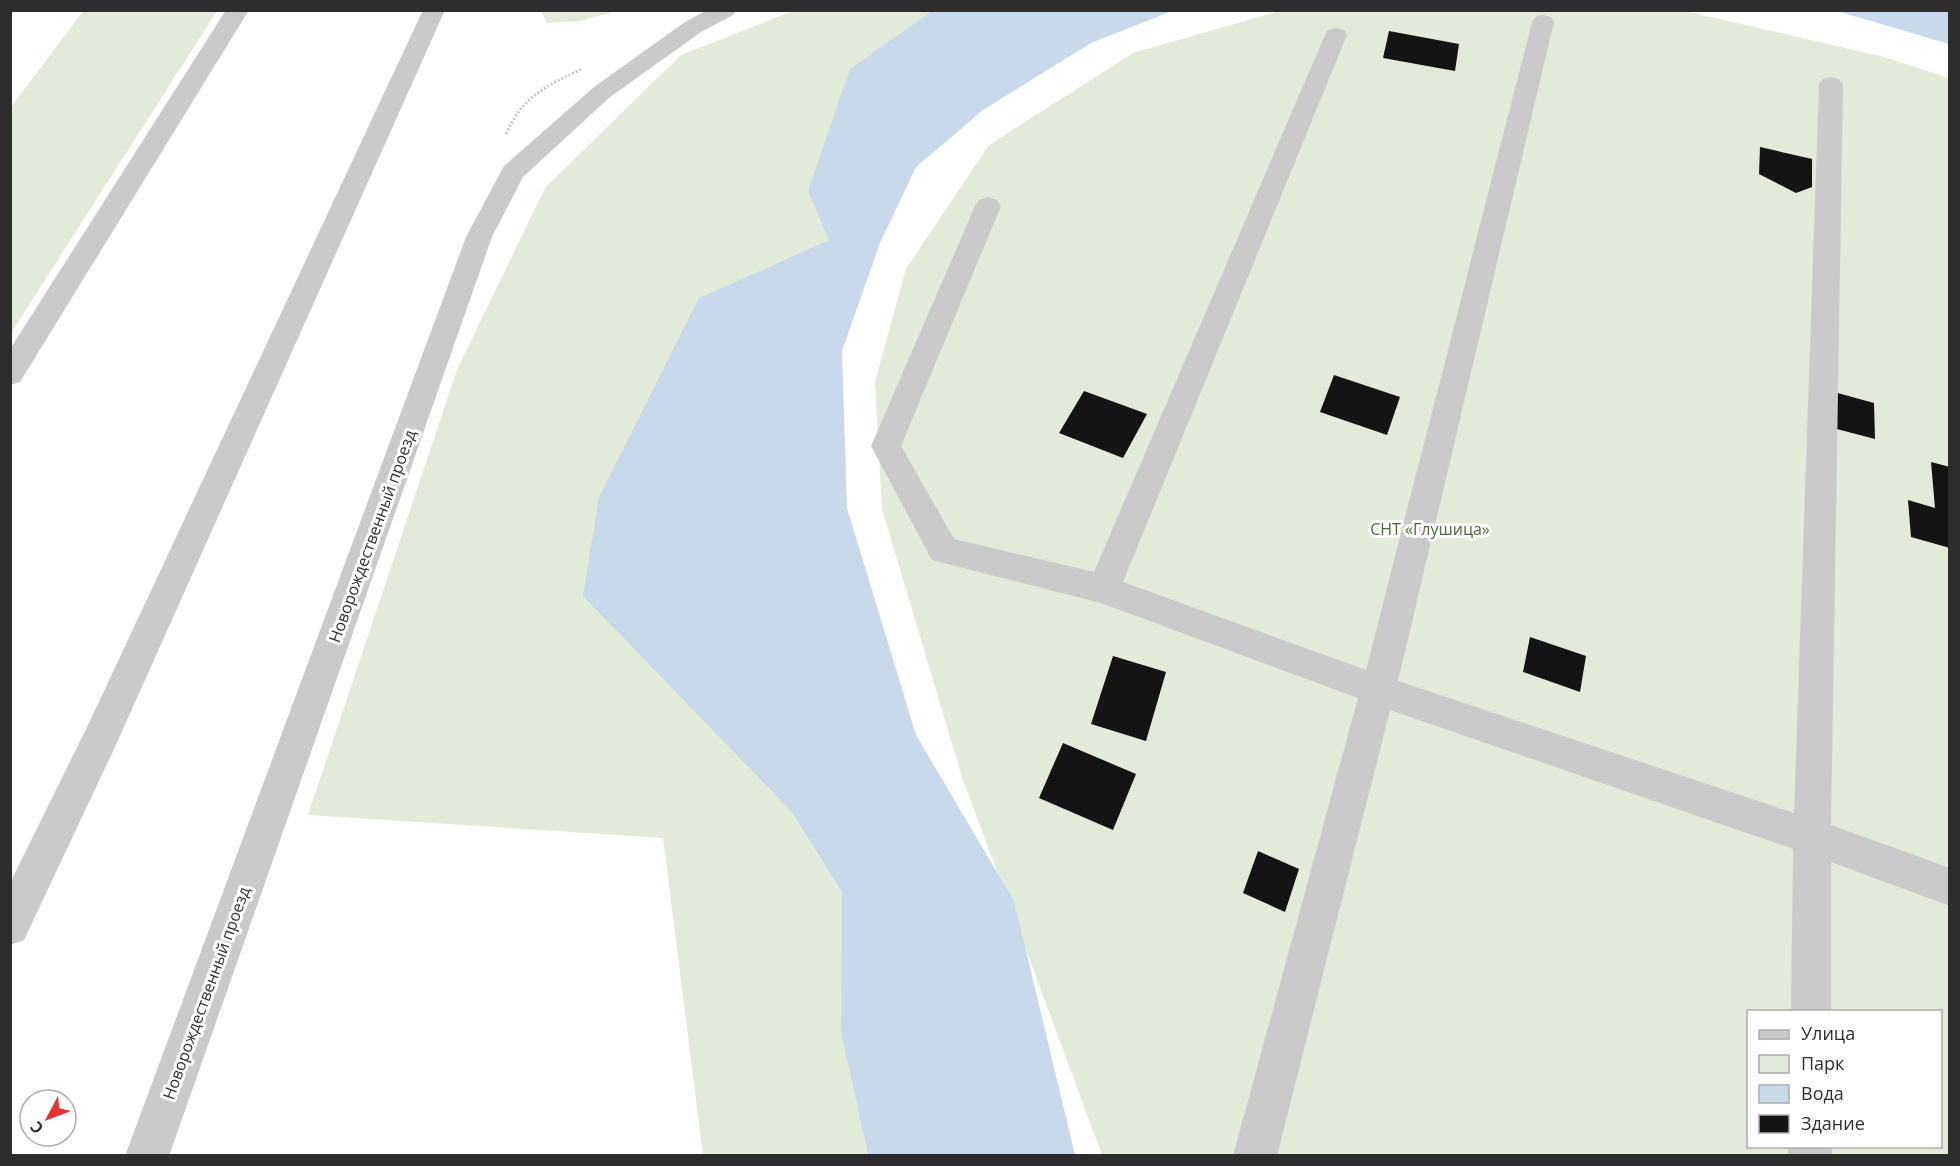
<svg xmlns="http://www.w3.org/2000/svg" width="1960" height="1166" font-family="'Open Sans',sans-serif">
<rect width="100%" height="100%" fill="#fff"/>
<!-- green -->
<g fill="#e2eada" fill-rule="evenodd">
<polygon points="84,10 217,11 11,333 11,107"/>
<polygon points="541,11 617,11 580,21 547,23"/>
<polygon points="793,11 932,11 850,70 829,240 699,298 791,811 842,894 841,1033 868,1155 703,1155 663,838 308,815 457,370 545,188 681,55"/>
<path d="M1280,11H1685L1884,57L1949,78V1155H1102L962,777L882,509L875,382L906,269L989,145L1133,53ZM1748,1012H1940V1146H1748Z"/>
</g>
<!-- water -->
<g fill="#c7d9ea">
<polygon points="932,11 1172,11 1091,43 983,110 916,167 880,243 842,351 847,508 916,735 1014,901 1075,1155 868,1155 841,1033 842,893 791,811 583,596 599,497 699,298 829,240 808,191 850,69"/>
<polygon points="1837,11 1949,11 1949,44"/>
</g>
<!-- building -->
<g fill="#141414">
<polygon points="1389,31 1459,44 1455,71 1383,58"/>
<polygon points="1760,147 1812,159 1812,187 1796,193 1759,174"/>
<polygon points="1334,375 1400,397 1387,435 1320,412"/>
<polygon points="1084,391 1147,414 1123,458 1059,433"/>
<polygon points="1834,392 1874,403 1875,439 1833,428"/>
<polygon points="1931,462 1950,467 1950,548 1911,537 1908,500 1935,508"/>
<polygon points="1530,637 1586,656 1580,692 1523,672"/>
<polygon points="1113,656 1166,672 1146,741 1091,724"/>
<polygon points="1063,743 1136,774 1113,830 1039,798"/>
<polygon points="1258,851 1299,869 1285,912 1243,893"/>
</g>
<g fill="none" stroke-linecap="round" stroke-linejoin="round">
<!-- path -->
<path stroke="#cacaca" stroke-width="3" stroke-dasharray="2 2" stroke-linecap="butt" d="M506,134C523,96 546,86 582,69"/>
<!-- minor -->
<g fill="#cacaca" fill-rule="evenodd">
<polygon points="226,10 249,10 20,382 10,385 10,349"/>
<polygon points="423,10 445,10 115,747 24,940 10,945 10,883 89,723"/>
<polygon points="707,10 736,10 733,15 701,32 610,97 523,177 492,237 169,1156 125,1156 466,237 504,166 594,87 685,22"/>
<polygon points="1543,15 1551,17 1554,22 1398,681 1794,813 1819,84 1823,79 1831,77 1839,79 1843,84 1831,825 1950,868 1950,906 1831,862 1831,1012 1791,1012 1793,849 1390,710 1277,1156 1233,1156 1358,698 1101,603 932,560 871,446 975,206 979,200 988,197 997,200 1001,206 901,446 954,539 1094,572 1325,35 1328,30 1336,28 1344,30 1347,35 1123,582 1366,670 1532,22 1535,17"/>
<rect x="1788" y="1146" width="44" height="10"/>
</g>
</g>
<g text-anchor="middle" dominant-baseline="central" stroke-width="6" stroke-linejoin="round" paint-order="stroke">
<!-- park labels -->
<g font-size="16" fill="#4c673b" stroke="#fff">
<text x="1430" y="529">СНТ «Глушица»</text>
</g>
<!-- street labels -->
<g font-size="16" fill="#2d2d2d" stroke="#fff">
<text transform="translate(372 536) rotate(-70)">Новорождественный проезд</text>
<text transform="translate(206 993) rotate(-70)">Новорождественный проезд</text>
</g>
</g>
<!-- border -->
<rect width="1960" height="1166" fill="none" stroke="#2d2d2d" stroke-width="24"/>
<!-- legend -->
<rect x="1747" y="1010" width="195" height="138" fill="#ffffff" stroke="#ababab" stroke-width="1.5"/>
<rect x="1759" y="1030" width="30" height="9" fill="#cacaca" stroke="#ababab" stroke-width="1.5"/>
<text x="1801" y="1040" font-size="18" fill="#2d2d2d">Улица</text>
<rect x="1759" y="1055" width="30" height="18" fill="#e2eada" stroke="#ababab" stroke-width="1.5"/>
<text x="1801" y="1070" font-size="18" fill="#2d2d2d">Парк</text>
<rect x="1759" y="1085" width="30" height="18" fill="#c7d9ea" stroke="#ababab" stroke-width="1.5"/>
<text x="1801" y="1100" font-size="18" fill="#2d2d2d">Вода</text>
<rect x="1759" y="1115" width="30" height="18" fill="#141414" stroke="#ababab" stroke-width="1.5"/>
<text x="1801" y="1130" font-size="18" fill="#2d2d2d">Здание</text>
<!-- north arrow -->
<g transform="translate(48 1118) rotate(229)"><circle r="28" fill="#ffffff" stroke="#ababab" stroke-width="1.5"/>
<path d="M0-4.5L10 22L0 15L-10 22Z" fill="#e13332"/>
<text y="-9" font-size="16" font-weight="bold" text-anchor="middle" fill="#2d2d2d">С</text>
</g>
</svg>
